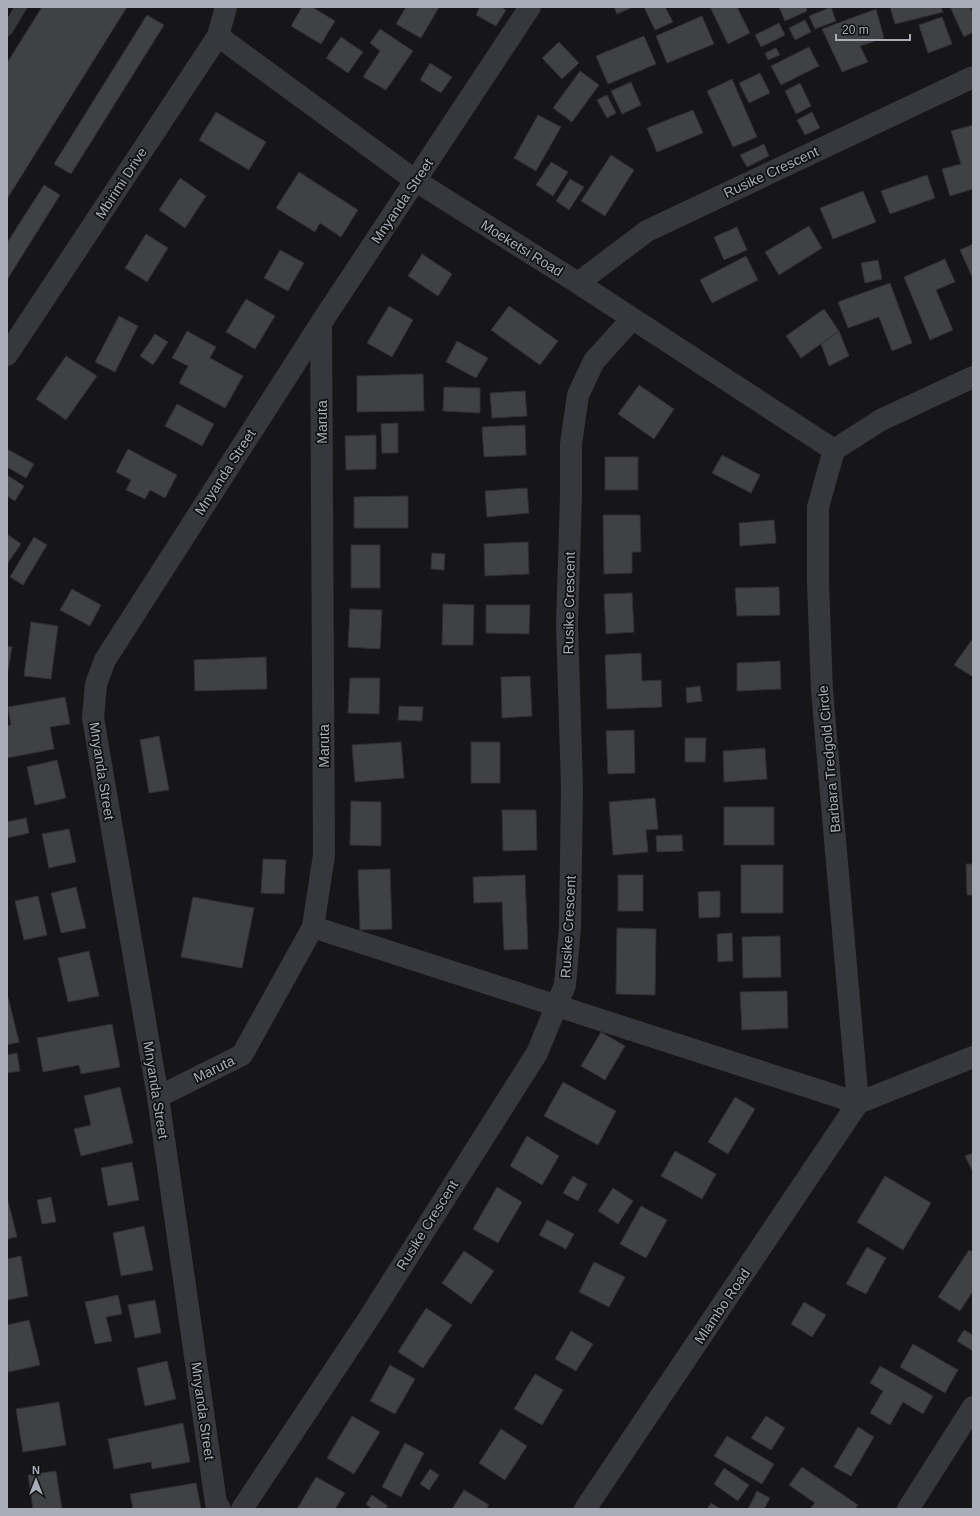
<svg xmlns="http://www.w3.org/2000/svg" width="980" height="1516" font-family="Arial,sans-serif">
<rect width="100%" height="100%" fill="#161618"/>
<!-- building -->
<g fill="#404145" stroke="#303034">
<polygon points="42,7 127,7 7,199 7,63"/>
<polygon points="302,7 312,7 335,21 321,44 291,26"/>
<polygon points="406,7 439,7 421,38 396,24"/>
<polygon points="480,7 501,7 506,10 496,26 476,15"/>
<polygon points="614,7 633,7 617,14"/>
<polygon points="644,7 665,7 673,22 655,30"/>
<polygon points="710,7 737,7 750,33 728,44"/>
<polygon points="779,7 806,7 807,11 785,21"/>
<polygon points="831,7 836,21 815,29 809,16"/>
<polygon points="890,7 941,7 943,12 895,24"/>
<polygon points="950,7 970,7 973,14 973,32 964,37"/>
<polygon points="876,9 884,38 860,46 868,62 842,72 822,29"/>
<polygon points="147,15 164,25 71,174 54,164"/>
<polygon points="702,16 714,44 667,63 656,36"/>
<polygon points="942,17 952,44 928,53 919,25"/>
<polygon points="805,20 811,32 795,40 789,28"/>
<polygon points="779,23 785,35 761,47 755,35"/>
<polygon points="380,29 413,51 386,90 363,77 380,51 370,43"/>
<polygon points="644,36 656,64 608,84 596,56"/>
<polygon points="341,37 363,52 348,73 326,58"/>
<polygon points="559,42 579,63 562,79 542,58"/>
<polygon points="809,47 819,66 781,85 771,66"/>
<polygon points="776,48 780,55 768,60 765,53"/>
<polygon points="430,63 452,77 441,93 420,80"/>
<polygon points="580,71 599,85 572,122 553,108"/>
<polygon points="760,73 770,93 749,103 739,83"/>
<polygon points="732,79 757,137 733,147 707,91"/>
<polygon points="631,82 641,105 622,114 611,91"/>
<polygon points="800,83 811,106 796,114 785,91"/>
<polygon points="607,95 616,113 607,118 597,100"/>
<polygon points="693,110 703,133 657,152 647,128"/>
<polygon points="216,112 266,142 249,170 199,140"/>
<polygon points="812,112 820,128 805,135 797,120"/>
<polygon points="538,115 561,127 536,171 514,158"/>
<polygon points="973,125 973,189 950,196 942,169 961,164 951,131"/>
<polygon points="764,144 769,156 747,167 740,155"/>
<polygon points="611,155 634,170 605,216 581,201"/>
<polygon points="551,162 568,172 553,196 536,185"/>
<polygon points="299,172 358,210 341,237 320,223 315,232 276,208"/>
<polygon points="927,175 935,198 890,214 881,191"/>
<polygon points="180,178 206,196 185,228 159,210"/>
<polygon points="570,179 584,187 569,210 556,201"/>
<polygon points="44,185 60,195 7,280 7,243"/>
<polygon points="863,191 876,222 833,239 820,208"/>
<polygon points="809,226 822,248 779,275 765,252"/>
<polygon points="737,227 747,250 724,260 714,237"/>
<polygon points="146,234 168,248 147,282 125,268"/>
<polygon points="973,244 973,279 960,250"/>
<polygon points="280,250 304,263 288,291 264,278"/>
<polygon points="422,254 452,274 438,296 408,276"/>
<polygon points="746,256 758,280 712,303 700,280"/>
<polygon points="945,259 955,282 936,290 953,330 930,340 904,277"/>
<polygon points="878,260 882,279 865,283 861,263"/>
<polygon points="890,283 912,343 892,351 879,317 848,328 838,302"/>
<polygon points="246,299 275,316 255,349 226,332"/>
<polygon points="389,306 413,320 392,357 367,343"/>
<polygon points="509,306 558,341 540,365 491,330"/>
<polygon points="824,309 839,331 801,358 786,336"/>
<polygon points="119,316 138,326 115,372 95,362"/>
<polygon points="187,331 216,347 210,358 243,376 225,408 179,383 188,366 172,358"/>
<polygon points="839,331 849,356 829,366 821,344"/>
<polygon points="155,334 168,342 153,365 140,356"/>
<polygon points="457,341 488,358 476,378 446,362"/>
<polygon points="66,356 97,376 66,420 36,399"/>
<polygon points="423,374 424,411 357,412 357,376"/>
<polygon points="639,385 674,409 654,439 618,414"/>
<polygon points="444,387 480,388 480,413 443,411"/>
<polygon points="525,391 527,416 492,418 490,393"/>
<polygon points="177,404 214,424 202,446 165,426"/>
<polygon points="398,423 398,453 382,453 381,424"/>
<polygon points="525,425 526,455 484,457 482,427"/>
<polygon points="376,435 376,469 346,470 345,436"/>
<polygon points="7,449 34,464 26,478 7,467"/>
<polygon points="128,449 177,475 165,498 150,490 145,499 126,490 131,480 116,472"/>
<polygon points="722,455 760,475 751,493 712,473"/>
<rect x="605" y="457" width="33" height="33"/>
<polygon points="7,475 24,486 15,501 7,496"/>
<polygon points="527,488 529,513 487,517 485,491"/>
<polygon points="408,496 408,528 354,528 354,497"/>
<polygon points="603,515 640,515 641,552 632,552 632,573 604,574"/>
<polygon points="774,520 776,543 740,546 739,523"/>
<polygon points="7,534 21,544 7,564"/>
<polygon points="34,537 47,545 23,585 10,577"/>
<polygon points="528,542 529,574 485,576 484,544"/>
<rect x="351" y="545" width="29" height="43"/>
<polygon points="432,553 445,554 444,570 431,569"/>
<polygon points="779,587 780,615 737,616 735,588"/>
<polygon points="72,589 101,605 90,626 60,610"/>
<polygon points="632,593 634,632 606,634 604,594"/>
<polygon points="443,604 474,605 473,645 442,645"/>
<polygon points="486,605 530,605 529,634 486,633"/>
<polygon points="350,609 382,610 380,649 348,647"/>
<polygon points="31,622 58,626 51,679 24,676"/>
<polygon points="973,638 973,677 954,665"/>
<polygon points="7,646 12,647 8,671 7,671"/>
<polygon points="641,653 642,681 661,680 662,707 607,709 605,655"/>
<polygon points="266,657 267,689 195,691 194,660"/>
<polygon points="780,661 781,689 737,691 737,663"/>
<polygon points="530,676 532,716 502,718 501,677"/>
<polygon points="350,678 380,678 379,714 348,713"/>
<polygon points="700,686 702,701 687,703 686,688"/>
<polygon points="65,697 70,724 50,727 54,749 7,758 7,726 11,725 8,707"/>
<polygon points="399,706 423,707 422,721 398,720"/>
<polygon points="634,730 635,773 608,774 606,731"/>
<polygon points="159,736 169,790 149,793 140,740"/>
<polygon points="685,738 706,738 705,762 685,762"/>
<polygon points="401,742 404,778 355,782 352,745"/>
<rect x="471" y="742" width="29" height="41"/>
<polygon points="765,748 767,779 724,782 723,751"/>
<polygon points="57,760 66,798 35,805 27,767"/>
<polygon points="655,798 658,829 646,830 648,852 613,855 609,802"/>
<polygon points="351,801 381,802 381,846 350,845"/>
<rect x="724" y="807" width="50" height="38"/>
<polygon points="502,810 536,810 537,850 503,851"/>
<polygon points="26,818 29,833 7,838 7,822"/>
<polygon points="69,829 76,862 49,868 42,834"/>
<polygon points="682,835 683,851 657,852 656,836"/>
<polygon points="263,859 286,860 284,894 261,893"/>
<polygon points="966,864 973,864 973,895 967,895"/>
<rect x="741" y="865" width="42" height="48"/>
<polygon points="390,869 392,929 360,930 358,870"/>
<polygon points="525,875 528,949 504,950 502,902 474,903 473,877"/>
<rect x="618" y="875" width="25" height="36"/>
<polygon points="76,887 86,928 61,933 51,893"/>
<polygon points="720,891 720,917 699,918 698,892"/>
<polygon points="38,896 47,935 24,940 15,901"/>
<polygon points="193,897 254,908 242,968 181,957"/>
<polygon points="617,928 656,929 655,995 616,994"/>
<polygon points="732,933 733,961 718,962 717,934"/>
<polygon points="780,936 781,977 743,978 742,937"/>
<polygon points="89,951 99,996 68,1002 58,958"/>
<polygon points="787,991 788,1028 742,1030 740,992"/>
<polygon points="8,997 19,1042 7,1045 7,998"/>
<polygon points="112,1024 120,1067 81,1074 79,1065 43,1072 37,1038"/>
<polygon points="601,1032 625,1046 605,1080 581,1066"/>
<polygon points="17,1053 20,1071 7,1073 7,1055"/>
<polygon points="563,1082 616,1111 598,1145 544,1116"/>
<polygon points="120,1087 133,1143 81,1156 74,1129 91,1125 84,1096"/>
<polygon points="735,1097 755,1109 728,1154 708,1142"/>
<polygon points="527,1136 559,1156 542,1185 510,1166"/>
<polygon points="675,1151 716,1174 702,1199 661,1176"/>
<polygon points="973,1153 973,1172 965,1156"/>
<polygon points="132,1162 139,1200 108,1206 101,1168"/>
<polygon points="573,1176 587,1184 578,1201 563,1193"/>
<polygon points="885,1176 931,1203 903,1250 857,1222"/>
<polygon points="497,1187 522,1202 498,1243 473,1229"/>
<polygon points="613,1188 633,1201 618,1224 598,1211"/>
<polygon points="7,1197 17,1237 7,1239"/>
<polygon points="51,1197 56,1222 42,1224 37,1200"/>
<polygon points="641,1206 667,1220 646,1258 620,1244"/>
<polygon points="547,1220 574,1234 566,1249 539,1235"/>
<polygon points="144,1226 153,1270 121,1276 113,1233"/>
<polygon points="867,1247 886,1258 866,1294 846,1284"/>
<polygon points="969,1250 973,1252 973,1291 960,1311 938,1297"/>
<polygon points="464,1251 494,1271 471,1304 442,1283"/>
<polygon points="21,1256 28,1296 7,1300 7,1259"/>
<polygon points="594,1262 625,1277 609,1307 579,1292"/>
<polygon points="118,1295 122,1314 106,1317 112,1341 95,1344 85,1302"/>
<polygon points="155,1300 161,1333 135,1338 128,1305"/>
<polygon points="804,1302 826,1315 812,1337 791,1324"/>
<polygon points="426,1308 452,1325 423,1368 398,1352"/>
<polygon points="29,1320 40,1365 8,1372 7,1325"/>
<polygon points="964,1330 973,1335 973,1351 957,1341"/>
<polygon points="571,1331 593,1344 576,1371 555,1359"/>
<polygon points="913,1344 958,1370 945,1393 900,1367"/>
<polygon points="167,1361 176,1399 145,1406 137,1368"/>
<polygon points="390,1365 415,1379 395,1414 370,1401"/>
<polygon points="880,1366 933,1396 923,1414 903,1402 890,1425 870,1413 883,1391 870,1383"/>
<polygon points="535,1374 563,1390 542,1425 514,1409"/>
<polygon points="59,1402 66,1445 23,1452 16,1409"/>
<polygon points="352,1416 380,1432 354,1474 327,1458"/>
<polygon points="766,1416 785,1428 771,1450 751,1438"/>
<polygon points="183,1423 190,1462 152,1469 151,1462 114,1469 108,1439"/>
<polygon points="858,1427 874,1437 851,1476 834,1467"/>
<polygon points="501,1429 527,1446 505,1480 479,1463"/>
<polygon points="727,1436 774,1464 762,1484 714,1456"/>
<polygon points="405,1443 424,1453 401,1497 382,1487"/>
<polygon points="802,1467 858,1505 855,1509 810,1509 815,1503 789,1485"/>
<polygon points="724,1468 749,1485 738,1501 714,1484"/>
<polygon points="430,1469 439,1475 429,1490 420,1484"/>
<polygon points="56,1471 62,1509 33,1509 28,1475"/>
<polygon points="316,1477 345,1493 335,1509 297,1509"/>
<polygon points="196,1483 201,1509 133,1509 130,1494"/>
<polygon points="464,1490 489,1505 486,1509 452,1509"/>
<polygon points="757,1491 770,1498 764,1509 748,1509"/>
<polygon points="372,1495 388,1506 385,1509 372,1509 366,1504"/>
<polygon points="711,1503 721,1509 707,1509"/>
</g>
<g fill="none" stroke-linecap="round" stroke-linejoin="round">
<!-- service -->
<polyline stroke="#37383d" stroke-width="12" points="7,30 21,7"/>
<!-- minor -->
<g stroke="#37383d" stroke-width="22">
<polyline points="218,36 416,181 578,283 834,450"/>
<polyline points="578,283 647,231 973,77"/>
<polyline points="7,355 218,36 226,7"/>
<polyline points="973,377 881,420 834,450 818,507 818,583 822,691 858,1103 973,1057"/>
<polyline points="313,927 858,1103 585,1509"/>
<polyline points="158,1097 242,1055 313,927 324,855 321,323"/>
<polyline points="220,1509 216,1503 158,1097 93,718 96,684 105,660 321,323 530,7"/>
<polyline points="242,1509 369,1318 537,1053 565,985 570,927 572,787 567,625 571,496 571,444 578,395 594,361 632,319"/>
<polyline points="908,1509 973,1407"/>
</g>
</g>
<g text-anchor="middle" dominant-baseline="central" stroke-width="3.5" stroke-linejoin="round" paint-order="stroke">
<!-- street labels -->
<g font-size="14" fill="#a8adb8" stroke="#111113">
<text transform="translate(771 172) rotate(-25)">Rusike Crescent</text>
<text transform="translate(121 183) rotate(-57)">Mbirimi Drive</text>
<text transform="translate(402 201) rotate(-56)">Mnyanda Street</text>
<text transform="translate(522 248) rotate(32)">Moeketsi Road</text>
<text transform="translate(322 422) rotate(-90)">Maruta</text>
<text transform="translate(225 472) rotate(-57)">Mnyanda Street</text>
<text transform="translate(569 603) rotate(-89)">Rusike Crescent</text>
<text transform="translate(324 746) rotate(-90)">Maruta</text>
<text transform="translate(829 759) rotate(-95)">Barbara Tredgold Circle</text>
<text transform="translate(102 771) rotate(81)">Mnyanda Street</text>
<text transform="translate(568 927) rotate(-87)">Rusike Crescent</text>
<text transform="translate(214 1069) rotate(-26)">Maruta</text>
<text transform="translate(156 1090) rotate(81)">Mnyanda Street</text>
<text transform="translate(427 1225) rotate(-58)">Rusike Crescent</text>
<text transform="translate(722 1306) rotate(-56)">Mlambo Road</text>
<text transform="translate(203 1411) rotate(82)">Mnyanda Street</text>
</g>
</g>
<!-- border -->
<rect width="980" height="1516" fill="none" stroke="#a8adb8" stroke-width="16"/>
<!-- north arrow -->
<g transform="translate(36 1480)" stroke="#111113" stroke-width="3" paint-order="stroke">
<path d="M0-3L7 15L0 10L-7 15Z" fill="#a8adb8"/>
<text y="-6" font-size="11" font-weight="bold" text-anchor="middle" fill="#a8adb8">N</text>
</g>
<!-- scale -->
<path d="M836 34v6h74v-6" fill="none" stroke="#a8adb8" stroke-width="2"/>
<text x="842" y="34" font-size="12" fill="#a8adb8" stroke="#111113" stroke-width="3" paint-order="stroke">20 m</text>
</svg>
